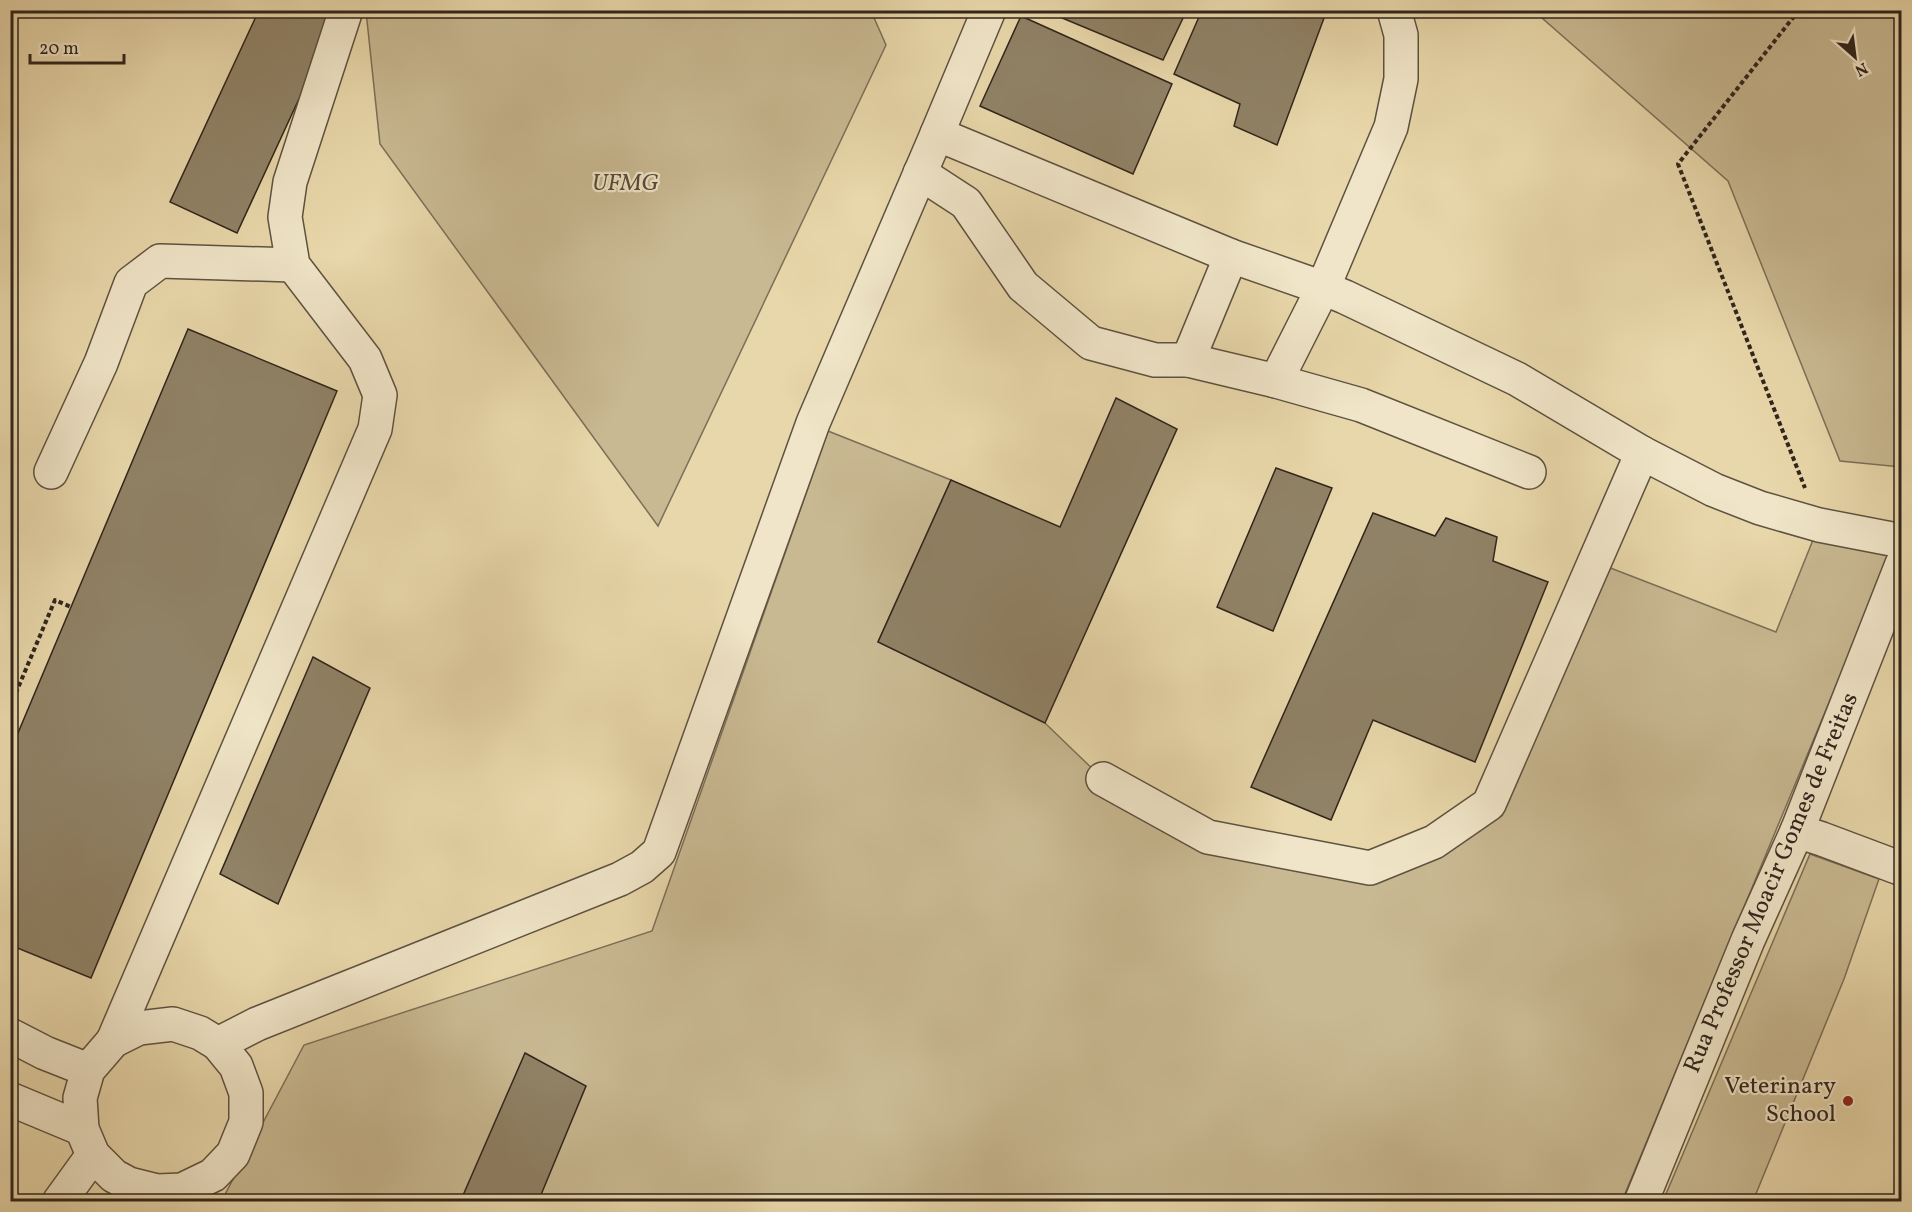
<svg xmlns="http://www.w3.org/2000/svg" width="1912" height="1212" font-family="Vollkorn,serif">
<rect width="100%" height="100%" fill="#e8d7aa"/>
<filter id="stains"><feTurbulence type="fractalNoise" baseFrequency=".00333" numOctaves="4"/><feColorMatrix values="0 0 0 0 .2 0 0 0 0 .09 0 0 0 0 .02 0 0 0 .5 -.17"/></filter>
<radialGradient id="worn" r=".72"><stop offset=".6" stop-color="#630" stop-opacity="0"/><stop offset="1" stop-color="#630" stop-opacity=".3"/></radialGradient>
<!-- green -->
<g fill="#c9b992" stroke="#7c6f58" stroke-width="1.5">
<polygon points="366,11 871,11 886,45 658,526 380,144"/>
<polygon points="1534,11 1901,11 1901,467 1840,461 1728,181"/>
<polygon points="828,431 951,480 878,642 1045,723 1103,779 1208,837 1370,868 1489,804 1595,562 1776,632 1819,525 1894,546 1622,1201 221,1202 304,1045 652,931"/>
<polygon points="1810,854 1879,879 1844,979 1753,1201 1663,1201"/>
</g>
<!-- building -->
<g fill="#908266" stroke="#30251d" stroke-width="1.5">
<polygon points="259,10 340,10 237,233 170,202"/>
<polygon points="1043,10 1174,10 1184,16 1163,60"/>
<polygon points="1202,10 1327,10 1277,145 1234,126 1240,104 1174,74"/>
<polygon points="1021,16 1172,84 1133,174 980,106"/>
<polygon points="188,329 337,391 91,978 10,945 10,752"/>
<polygon points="1116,398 1177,429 1045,723 878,642 951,480 1060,527"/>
<polygon points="1276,468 1332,488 1273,631 1217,607"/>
<polygon points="1373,513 1435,536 1446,518 1497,537 1493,561 1548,582 1475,762 1373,720 1331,820 1251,787"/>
<polygon points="313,657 370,688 278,904 220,874"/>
<polygon points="525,1053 586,1086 538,1202 464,1202 461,1200"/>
</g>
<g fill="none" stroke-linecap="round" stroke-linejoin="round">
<defs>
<g id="minor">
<polyline points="937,134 989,10"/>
<polyline points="920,173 966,203 1023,286 1091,343 1155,360 1188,360 1231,256"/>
<polyline points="1188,360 1276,381 1323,288 1391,127 1401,79 1401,35 1394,10"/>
<polyline points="1276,381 1361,405 1529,472"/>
<polyline points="51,472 101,363 131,283 160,261 293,265"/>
<polyline points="1103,779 1208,837 1370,868 1434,842 1489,804 1642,453"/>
<polyline points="1797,831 1822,839 1902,869"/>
<polyline points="10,1035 45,1053 88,1070"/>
<polyline points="113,1041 375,429 380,395 365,359 293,265 285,217 290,182 346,10"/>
<polyline points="218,1044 257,1024 620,879 642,867 659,852 813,423 937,134 1231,256 1323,288 1345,297 1517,379 1642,453 1714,490 1760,508 1819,525 1902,541"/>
<polyline points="10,1099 82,1129 93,1155 114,1176 129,1184 157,1191 182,1190 213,1175 233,1154 246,1122 246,1093 236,1066 218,1044 200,1033 173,1024 139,1028 113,1041 88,1070 80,1098 82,1129"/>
<polyline points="59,1202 93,1155"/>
<polyline points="1641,1202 1748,940 1797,831 1902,564"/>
</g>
</defs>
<!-- minor casing -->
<use href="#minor" stroke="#5e5240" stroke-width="36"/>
<!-- path -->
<g stroke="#30251d" stroke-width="4" stroke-dasharray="4.5 3" stroke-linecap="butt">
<polyline points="1799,10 1678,164 1805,488"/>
<polyline points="10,707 55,600 71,607"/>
</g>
<!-- minor -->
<use href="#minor" stroke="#f0e5c8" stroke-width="33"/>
</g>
<!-- markers -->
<circle fill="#8f2418" stroke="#f0e5c8" stroke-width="2" cx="1848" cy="1101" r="6"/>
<g text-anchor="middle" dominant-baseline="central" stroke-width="4.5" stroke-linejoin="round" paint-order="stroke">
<!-- park labels -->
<g font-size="24" font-style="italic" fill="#564a3a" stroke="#f0e5c8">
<text x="625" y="184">UFMG</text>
</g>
<!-- street labels -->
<g font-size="24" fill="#30251d" stroke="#f0e5c8">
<text transform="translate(1772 883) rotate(-67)">Rua Professor Moacir Gomes de Freitas</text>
</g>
<!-- poi labels -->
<g font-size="24" fill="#30251d" stroke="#f0e5c8" text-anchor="end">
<text x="1836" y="1087">Veterinary<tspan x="1836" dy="28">School</tspan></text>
</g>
</g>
<!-- margin -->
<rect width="1912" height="1212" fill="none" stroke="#e8d7aa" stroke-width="36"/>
<rect x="12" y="12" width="1888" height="1188" fill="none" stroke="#30251d" stroke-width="3"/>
<rect x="18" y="18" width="1876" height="1176" fill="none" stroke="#30251d" stroke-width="1.5"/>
<!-- north arrow -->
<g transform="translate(1855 57) rotate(152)" stroke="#f0e5c8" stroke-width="4.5" paint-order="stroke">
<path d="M0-4.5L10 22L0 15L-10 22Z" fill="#30251d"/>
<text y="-9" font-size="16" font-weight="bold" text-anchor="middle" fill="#30251d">N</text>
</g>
<!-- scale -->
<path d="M30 54v9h94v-9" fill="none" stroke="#30251d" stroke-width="3"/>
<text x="39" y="54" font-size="18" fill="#30251d" stroke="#f0e5c8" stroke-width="4.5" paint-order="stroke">20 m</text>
<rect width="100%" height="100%" filter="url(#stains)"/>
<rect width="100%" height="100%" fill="url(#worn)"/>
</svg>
